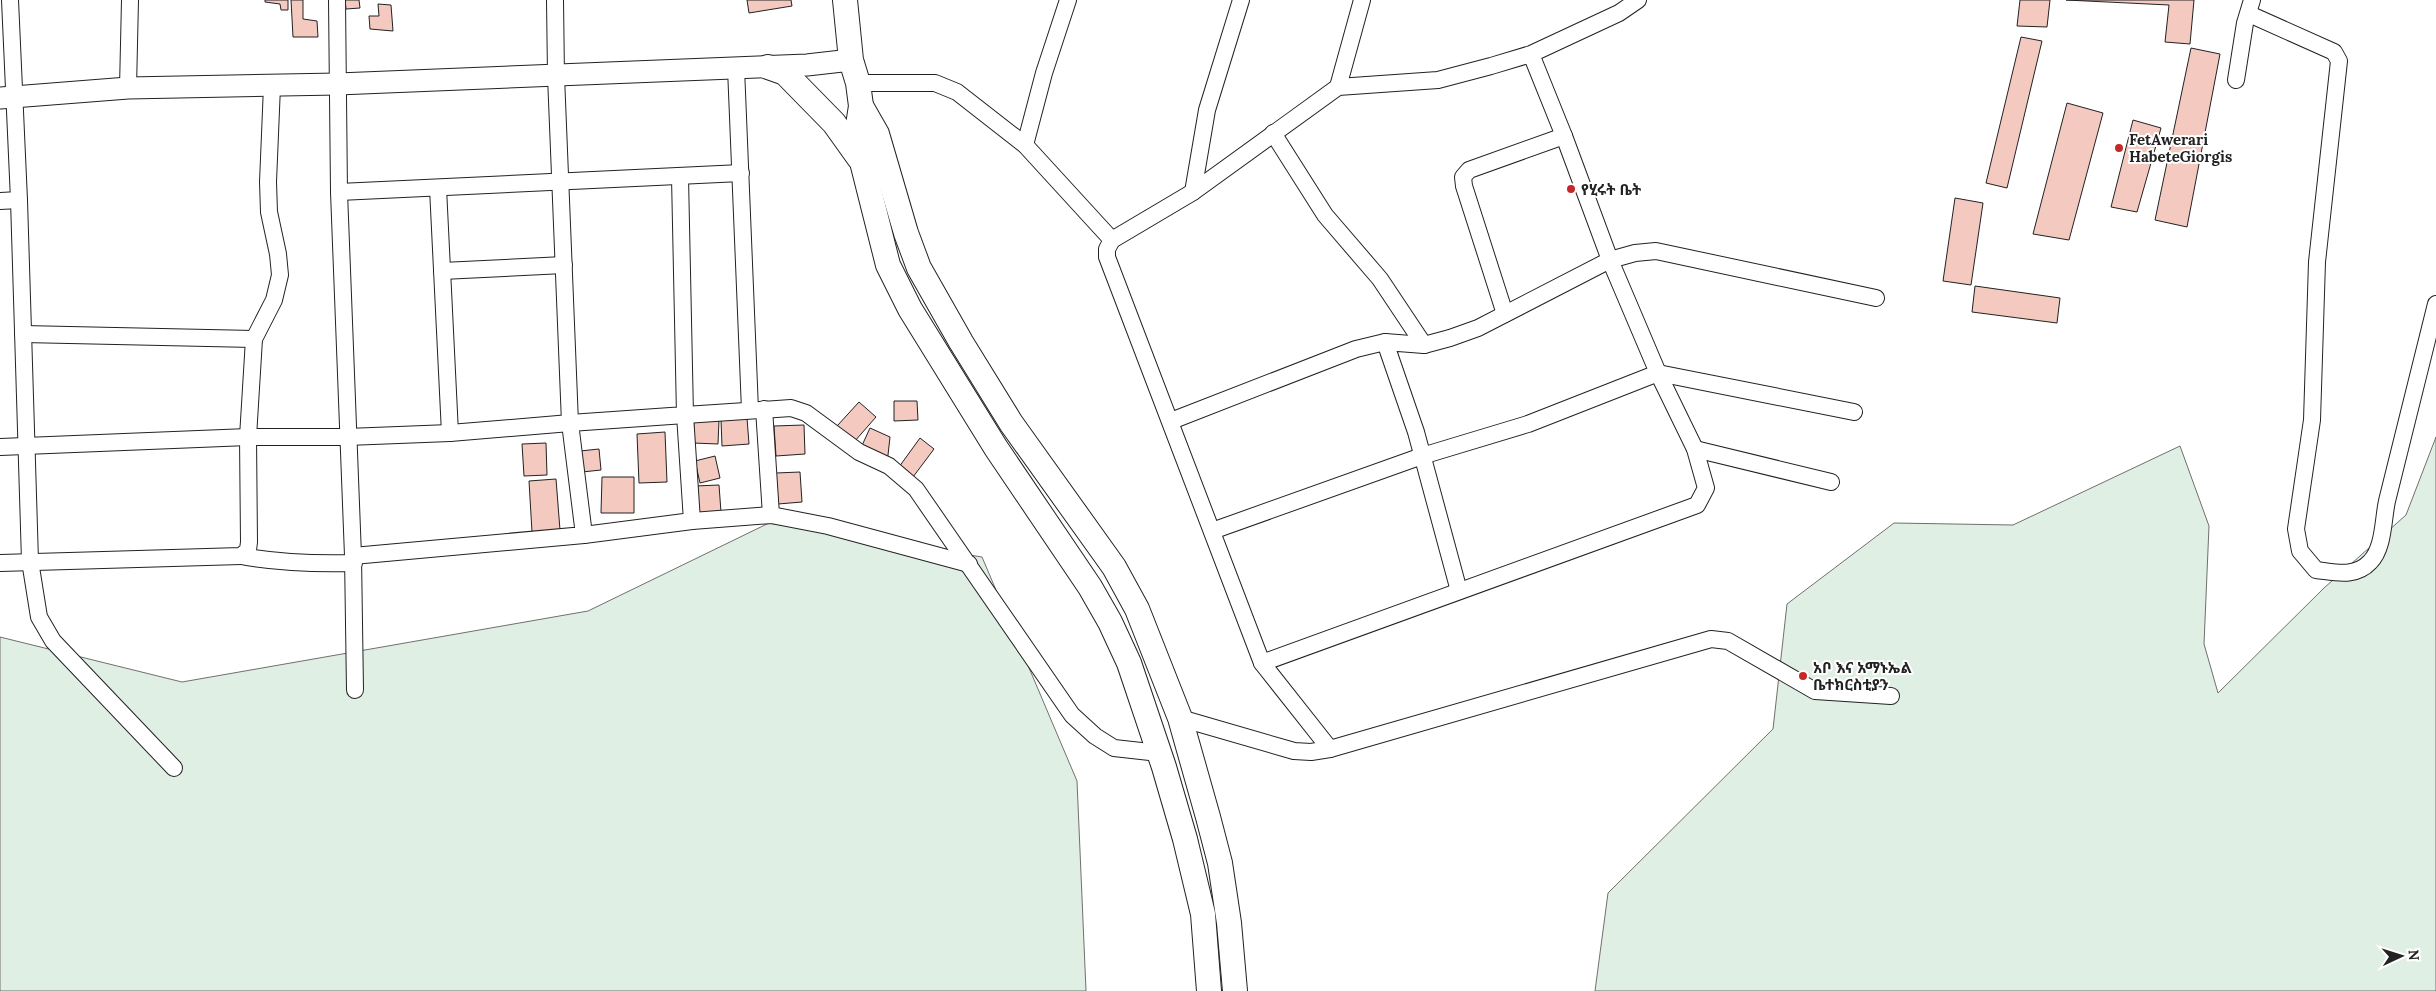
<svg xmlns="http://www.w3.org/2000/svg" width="2436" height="991" font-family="Lora,'Noto Sans Ethiopic',serif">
<rect width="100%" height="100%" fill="#fff"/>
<!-- green -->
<g fill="#e0efe3" stroke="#6f6f6f">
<polygon points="2436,437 2436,991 1595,991 1608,893 1773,729 1787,604 1894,523 2013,525 2180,446 2209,526 2204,644 2218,693 2324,588 2406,515"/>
<polygon points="769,523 982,557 1077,781 1086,991 0,991 0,637 182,682 588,611"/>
</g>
<!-- building -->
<g fill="#f3c9c0" stroke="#222">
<polygon points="265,0 288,0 288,10 281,10 280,4 265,2"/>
<polygon points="291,0 303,0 303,19 317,21 318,37 293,37"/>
<polygon points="345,0 359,0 360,8 346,9"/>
<polygon points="747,0 791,0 792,6 749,13"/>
<polygon points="2020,0 2050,0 2047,27 2017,26"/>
<polygon points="2066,0 2194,0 2190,44 2165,42 2169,5"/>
<polygon points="378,4 391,5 393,31 370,29 369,16 379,16"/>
<polygon points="2021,37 2042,41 2007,188 1986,183"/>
<polygon points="2191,48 2220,54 2187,227 2155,220"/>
<polygon points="2067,103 2103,113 2069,240 2033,234"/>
<polygon points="2133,120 2161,128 2137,212 2111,207"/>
<polygon points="1955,198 1983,203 1971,285 1943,281"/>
<polygon points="1975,286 2060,298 2057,323 1972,312"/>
<polygon points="894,401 917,401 918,420 894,421"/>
<polygon points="859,402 876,417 854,442 837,426"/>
<polygon points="747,418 749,444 722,446 721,420"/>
<polygon points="694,419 719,420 718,444 693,443"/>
<polygon points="804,425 805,454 776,456 774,426"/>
<polygon points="870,428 890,437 887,464 859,452"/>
<polygon points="665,432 667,482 639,483 637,434"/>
<polygon points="920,438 934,449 913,477 899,467"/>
<polygon points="546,443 547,475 524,476 522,444"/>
<polygon points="599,449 601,470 582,472 580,451"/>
<polygon points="715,456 720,478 700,483 695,461"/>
<polygon points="800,472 802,502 778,504 776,473"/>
<polygon points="602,477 634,477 634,513 601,513"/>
<polygon points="556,479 560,530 532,532 529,481"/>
<polygon points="719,485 721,512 696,514 695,486"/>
</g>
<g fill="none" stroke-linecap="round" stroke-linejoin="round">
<defs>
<g id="minor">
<polyline points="10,0 19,200 30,561 39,617 53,641 174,768"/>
<polyline points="337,0 339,192 353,556 584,535 570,423 685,415 680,177"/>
<path d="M2249,14L2334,52L2339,61L2317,262L2312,420L2296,529L2300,551L2316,570C2335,572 2355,578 2370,562C2384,548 2383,519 2387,501C2404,435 2420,369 2436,304"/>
<polyline points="1531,54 1564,136 1610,260 1658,373 1695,449 1706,488 1697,505 1262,663 1107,257 1107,249 1112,240 1193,192 1338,87 1438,80 1491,66 1531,54 1619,13 1638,0"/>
<polyline points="736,68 750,410"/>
<polyline points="2236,80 2245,23 2252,0"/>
<polyline points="858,83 935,83 957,92 1025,145 1112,240"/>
<polyline points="1338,87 1362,0"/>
<polyline points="128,88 130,0"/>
<polyline points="1273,133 1325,215 1380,279 1424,345"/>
<polyline points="1025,145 1044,73 1068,0"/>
<polyline points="438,188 450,433"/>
<polyline points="339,192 741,173"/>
<polyline points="1193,192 1207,110 1241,0"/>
<polyline points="0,201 19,200"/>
<polyline points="442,271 564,265"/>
<polyline points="1505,314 1464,186 1463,177 1469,170 1564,136"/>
<polyline points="23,334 254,339"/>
<polyline points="764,409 771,515"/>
<polyline points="1171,421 1356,349 1385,342"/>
<polyline points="0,447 248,437 347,437 450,433 570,423 556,76 555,0"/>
<polyline points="1695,449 1831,482"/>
<polyline points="692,521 771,515 828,526 969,564"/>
<polyline points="1212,531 1422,456 1528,424 1658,373 1854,412"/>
<polyline points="584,535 692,521 685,415 791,408 806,413 859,452 889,466 916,489 1072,715 1095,736 1114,748 1159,753"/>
<path d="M241,556C279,563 315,564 354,563"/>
<polyline points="353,556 355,690"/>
<polyline points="0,563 241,556 248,550 249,542 248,437 254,339 274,300 280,275 278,254 269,212 268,182 272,86"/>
<polyline points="1459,591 1416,432 1385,342 1424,345 1450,338 1478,328 1610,260 1635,253 1656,251 1876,298"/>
<polyline points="1262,663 1330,749"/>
<polyline points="1180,718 1294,751 1311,752 1330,749 1711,639 1728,641 1815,691 1891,696"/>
</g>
<polyline id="tertiary" points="0,98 128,88 338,84 807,65 851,60"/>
<g id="secondary">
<polyline points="845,0 851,60 858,83 861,106 856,138 888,265 910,309 996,448 1090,587 1110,622 1129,663 1164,767 1185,839 1203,914 1209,991"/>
<polyline points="768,67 785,73 834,123 859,158"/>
<polyline points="861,106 877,134 906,233 919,268 961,342 1011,423 1114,567 1137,609 1180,718 1208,817 1220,863 1229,923 1235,991"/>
</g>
</defs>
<!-- minor casing -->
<use href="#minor" stroke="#222" stroke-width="18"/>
<!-- tertiary casing -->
<use href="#tertiary" stroke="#222" stroke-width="23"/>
<!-- secondary casing -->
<use href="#secondary" stroke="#222" stroke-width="26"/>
<!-- minor -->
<use href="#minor" stroke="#fff" stroke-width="16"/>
<!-- tertiary -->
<use href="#tertiary" stroke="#fff" stroke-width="21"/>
<!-- secondary -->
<use href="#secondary" stroke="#fff" stroke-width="24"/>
</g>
<!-- markers -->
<g fill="#c62828" stroke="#fff" stroke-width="2">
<circle cx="2119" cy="148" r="5"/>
<circle cx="1571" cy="189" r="5"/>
<circle cx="1803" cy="676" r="5"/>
</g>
<g text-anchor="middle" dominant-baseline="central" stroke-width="4" stroke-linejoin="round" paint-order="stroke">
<!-- poi labels -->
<g font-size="15" font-weight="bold" fill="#222" stroke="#fff" text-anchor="start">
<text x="2129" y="139">FetAwerari<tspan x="2129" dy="17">HabeteGiorgis</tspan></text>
<text x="1581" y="189">የሂሩት ቤት</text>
<text x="1813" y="667">አቦ እና አማኑኤል<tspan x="1813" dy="17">ቤተክርስቲያን</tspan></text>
</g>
</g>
<!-- north arrow -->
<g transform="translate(2401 956) rotate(86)" stroke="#ffffff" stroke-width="4" paint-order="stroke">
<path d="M0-4L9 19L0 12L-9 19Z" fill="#222222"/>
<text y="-8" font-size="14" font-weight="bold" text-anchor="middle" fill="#222222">N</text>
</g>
</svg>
